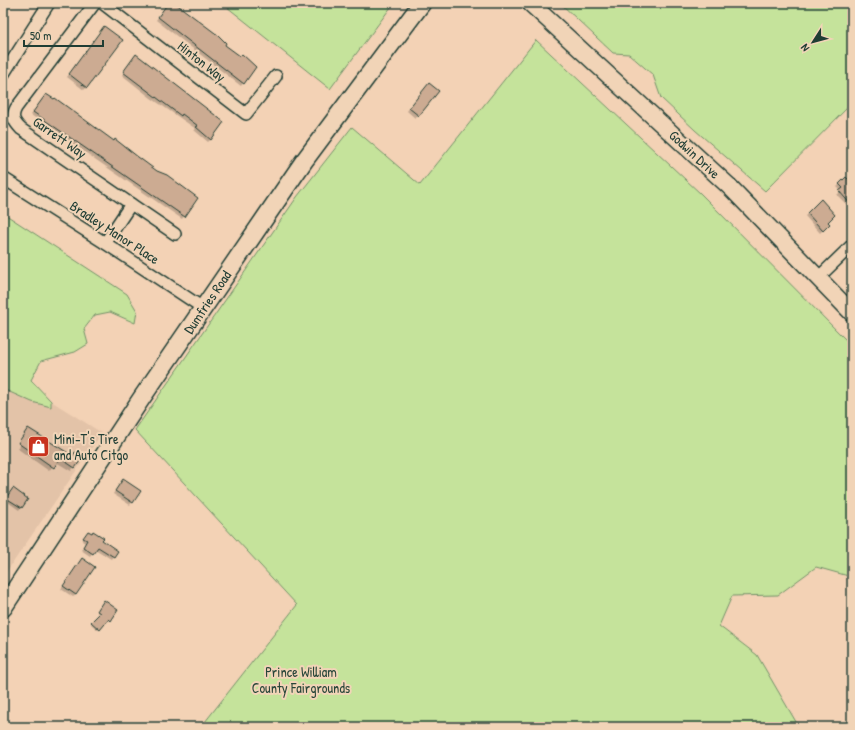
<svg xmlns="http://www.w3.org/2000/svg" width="855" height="730" font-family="'Patrick Hand',sans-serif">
<rect width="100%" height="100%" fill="#f3d2b5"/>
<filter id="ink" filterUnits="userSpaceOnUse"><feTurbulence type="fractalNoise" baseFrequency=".025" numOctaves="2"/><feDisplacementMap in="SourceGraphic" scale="8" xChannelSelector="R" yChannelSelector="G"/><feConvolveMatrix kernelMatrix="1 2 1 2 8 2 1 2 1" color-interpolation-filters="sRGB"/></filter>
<g filter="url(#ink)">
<!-- built -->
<polygon fill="#e3c3a8" points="3,371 102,433 3,577"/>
<!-- green -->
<g fill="#c5e39b" stroke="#729068">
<polygon points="222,3 394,3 330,89"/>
<polygon points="560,3 852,3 852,103 765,191 695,130 661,98 653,75 629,54 613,53"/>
<polygon points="536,40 701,194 852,346 852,577 816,567 778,595 732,596 719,626 757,655 799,727 201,727 297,605 135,430 297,197 352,127 420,185"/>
<polygon points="3,213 127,294 137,311 135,323 110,312 95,315 84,329 88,344 75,352 41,361 31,380 51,401 51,407 32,402 3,389"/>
</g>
<!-- shadow -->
<g fill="#0003">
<polygon points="134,3 144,3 140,7"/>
<polygon points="168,3 174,3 223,45 243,83 241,86 156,20"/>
<polygon points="102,30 87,87 84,90 67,77"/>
<polygon points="136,56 211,139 208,142 194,130 196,129 151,98 122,75"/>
<polygon points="427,87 438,92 415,118 407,111"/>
<polygon points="43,98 114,142 184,216 182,219 31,115"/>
<polygon points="846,178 850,182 852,180 852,202 848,206 837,195 841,191 837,187"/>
<polygon points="821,201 829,224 820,233 805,216"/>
<polygon points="27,434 72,457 76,453 82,457 71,471 56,462 49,471 18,449"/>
<polygon points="120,483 132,502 130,505 113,494"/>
<polygon points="10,492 21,507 19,510 5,500"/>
<polygon points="3,529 7,531 3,537"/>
<polygon points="86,534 101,541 116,551 113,556 111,559 95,549 90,556 81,550 85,543 82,541"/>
<polygon points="82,559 76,595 73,597 61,589"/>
<polygon points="103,602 110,620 107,620 98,630 91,624 99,614 97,613"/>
</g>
<!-- building -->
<g fill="#ccab92" stroke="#1f3d34">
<polygon points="168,3 175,3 219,36 226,43 225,45 240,56 242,54 256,67 244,84 158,17"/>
<polygon points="104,26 123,40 87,88 69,74"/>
<polygon points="136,54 224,122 211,140 196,127 198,126 182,114 181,116 123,72"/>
<polygon points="429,83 439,91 419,116 409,108"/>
<polygon points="46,94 54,99 55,98 114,141 115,139 138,157 157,171 167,175 198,198 185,217 33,112"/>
<polygon points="846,177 850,181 852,179 852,206 839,191 843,188 839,184"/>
<polygon points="821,199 835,215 828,222 830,224 823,231 807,213"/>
<polygon points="28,428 73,456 75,452 83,457 75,468 60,458 54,468 18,443"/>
<polygon points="123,479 141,491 133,503 115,491"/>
<polygon points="13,488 28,499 22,508 6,498"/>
<polygon points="88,531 92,533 93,531 104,538 102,540 118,551 114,557 98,547 93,554 83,547 87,540 83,538"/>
<polygon points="82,558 95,567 76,595 63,586"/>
<polygon points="104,600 118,610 111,621 109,619 100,630 91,622 100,613 97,611"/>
</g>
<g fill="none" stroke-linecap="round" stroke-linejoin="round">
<defs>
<g id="street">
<path d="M95,3L16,108C11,117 14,122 21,129L175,234"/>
<polyline points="102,3 246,114 276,76"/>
<polyline points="3,75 49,3"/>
<polyline points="3,178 105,243 203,308"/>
<polyline points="105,243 131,204"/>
<polyline points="818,278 852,245"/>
</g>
<polyline id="secondary" points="530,3 731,188 852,313"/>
<polyline id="primary" points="3,608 141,399 304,161 422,3"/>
</defs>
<!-- street casing -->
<use href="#street" stroke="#1f3d34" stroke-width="14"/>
<!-- secondary casing -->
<use href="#secondary" stroke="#1f3d34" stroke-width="19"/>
<!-- primary casing -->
<use href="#primary" stroke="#1f3d34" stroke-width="20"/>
<!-- street -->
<use href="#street" stroke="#f1d4b7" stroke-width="11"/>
<!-- secondary -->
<use href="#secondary" stroke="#f1d4b7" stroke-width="16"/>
<!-- primary -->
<use href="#primary" stroke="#f1d4b7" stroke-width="17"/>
</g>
</g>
<!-- icons -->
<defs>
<symbol id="shop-square" viewBox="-11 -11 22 22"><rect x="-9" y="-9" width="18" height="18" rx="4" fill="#c8321e" stroke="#f1d4b7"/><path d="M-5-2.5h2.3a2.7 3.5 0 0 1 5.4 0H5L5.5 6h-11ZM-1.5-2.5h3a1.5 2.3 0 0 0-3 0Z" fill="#fff"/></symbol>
</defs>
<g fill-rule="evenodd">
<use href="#shop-square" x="26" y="434" width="25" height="25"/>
</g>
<g text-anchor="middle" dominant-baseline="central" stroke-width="4" stroke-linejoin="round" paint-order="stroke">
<!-- street labels -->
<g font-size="14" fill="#1f3d34" stroke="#f1d4b7">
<text transform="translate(202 61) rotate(38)">Hinton Way</text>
<text transform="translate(60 137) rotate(35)">Garrett Way</text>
<text transform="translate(695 154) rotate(43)">Godwin Drive</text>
<text transform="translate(115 232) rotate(33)">Bradley Manor Place</text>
<text transform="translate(207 302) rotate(-56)">Dumfries Road</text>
</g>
<!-- poi labels -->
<g font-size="14" fill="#1f3d34" stroke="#f1d4b7" text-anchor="start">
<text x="54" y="438">Mini-T's Tire<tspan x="54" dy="16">and Auto Citgo</tspan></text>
</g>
<!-- park labels -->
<g font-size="14" fill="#274539" stroke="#f1d4b7">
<text x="301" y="671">Prince William<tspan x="301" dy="16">County Fairgrounds</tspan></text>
</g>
</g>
<!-- margin -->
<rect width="855" height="730" fill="none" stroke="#f1d4b7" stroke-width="16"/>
<rect x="8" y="8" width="839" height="714" fill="none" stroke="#1f3d34" stroke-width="1.5" filter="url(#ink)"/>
<!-- north arrow -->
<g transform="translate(813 42) rotate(234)" stroke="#f1d4b7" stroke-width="3" paint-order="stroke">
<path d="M0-3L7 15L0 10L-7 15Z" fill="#1f3d34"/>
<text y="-6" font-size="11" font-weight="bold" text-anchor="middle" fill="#1f3d34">N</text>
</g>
<!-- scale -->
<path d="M24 40v6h79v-6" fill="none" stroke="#1f3d34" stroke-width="2"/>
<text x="30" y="40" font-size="12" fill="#1f3d34" stroke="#f1d4b7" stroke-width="3" paint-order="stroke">50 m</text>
</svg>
